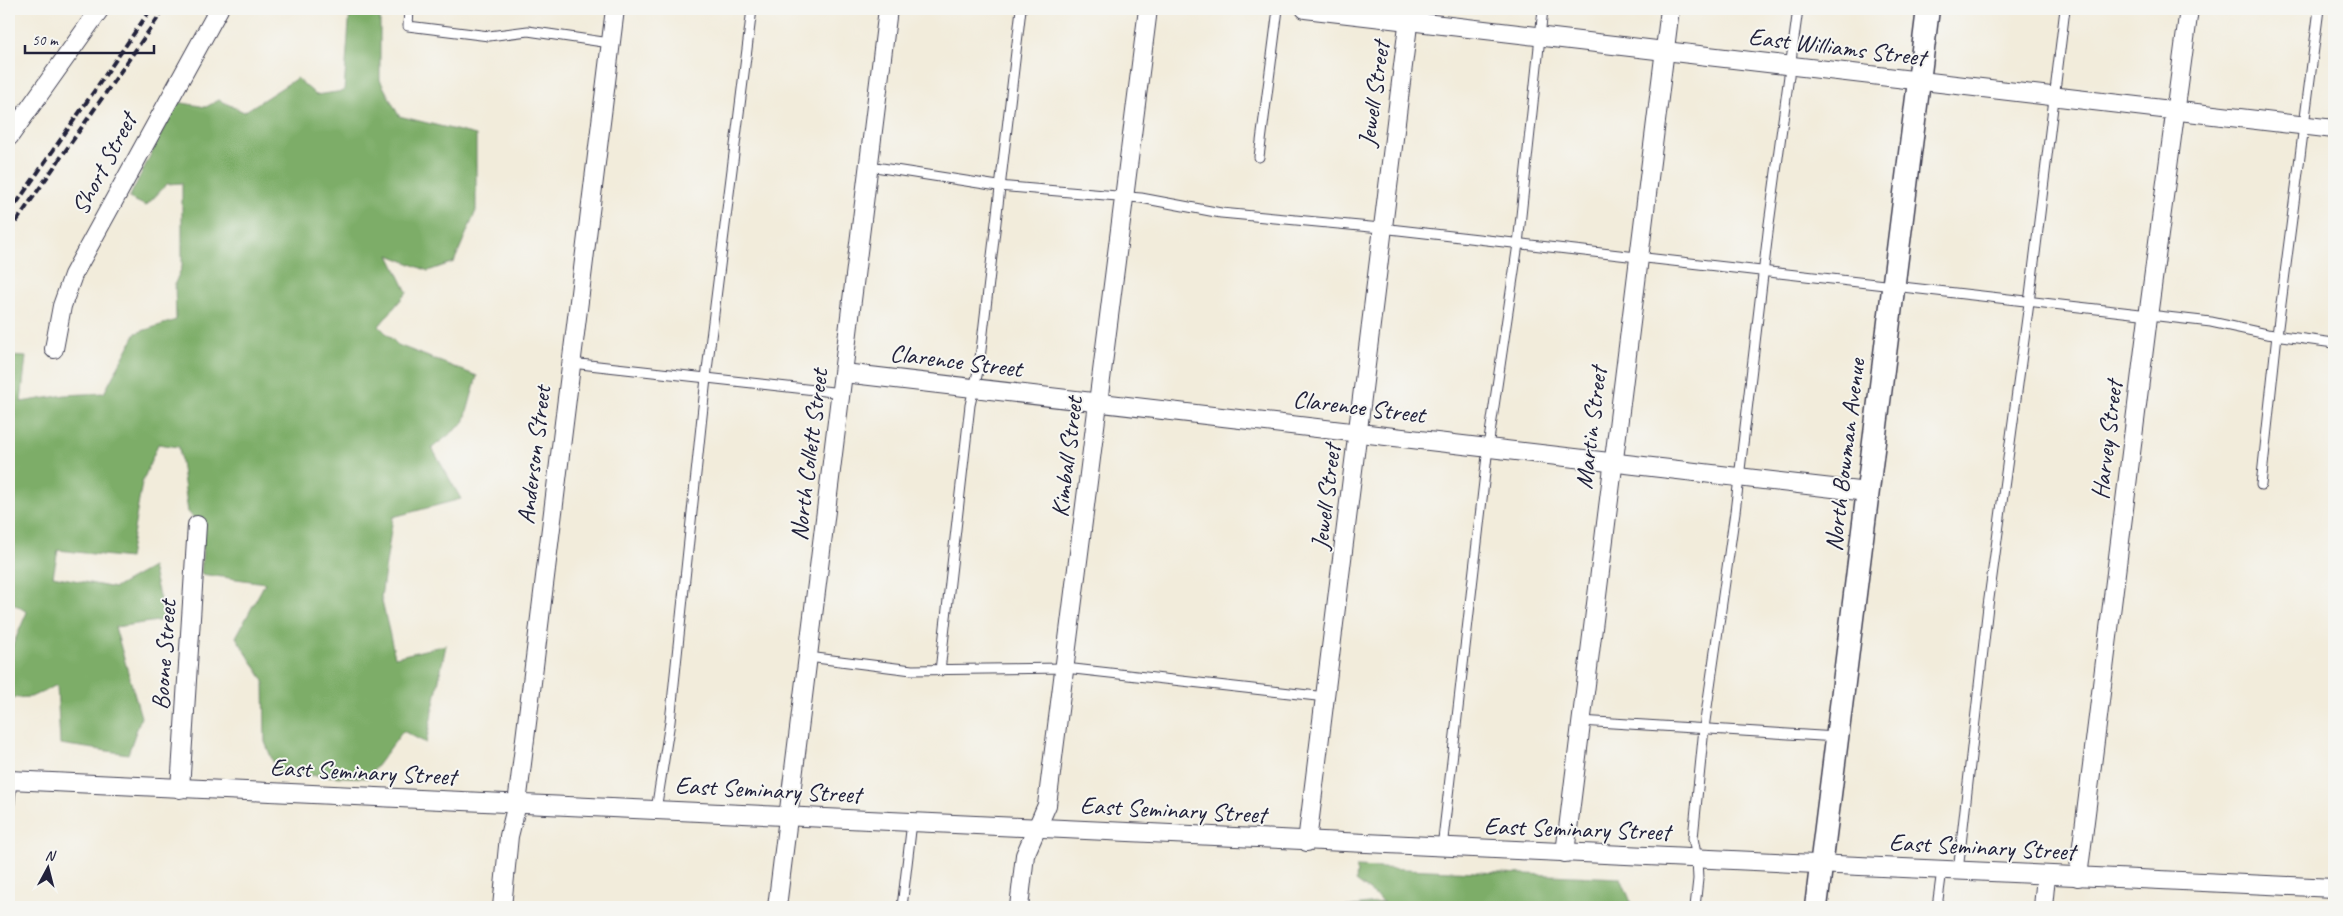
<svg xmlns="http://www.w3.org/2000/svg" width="2343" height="916" font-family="Caveat,sans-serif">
<rect width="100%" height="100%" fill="#f6f6f2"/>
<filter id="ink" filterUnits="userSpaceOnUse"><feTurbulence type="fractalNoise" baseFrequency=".02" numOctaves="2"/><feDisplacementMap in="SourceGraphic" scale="10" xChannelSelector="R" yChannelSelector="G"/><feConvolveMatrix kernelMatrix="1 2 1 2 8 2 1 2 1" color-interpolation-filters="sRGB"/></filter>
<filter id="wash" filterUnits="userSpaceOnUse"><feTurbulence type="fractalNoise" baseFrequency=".0096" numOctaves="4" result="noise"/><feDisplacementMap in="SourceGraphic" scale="20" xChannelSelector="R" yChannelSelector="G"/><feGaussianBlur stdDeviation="1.12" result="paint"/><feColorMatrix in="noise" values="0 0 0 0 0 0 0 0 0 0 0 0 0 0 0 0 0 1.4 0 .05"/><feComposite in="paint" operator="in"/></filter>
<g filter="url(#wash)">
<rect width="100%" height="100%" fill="#f2ecdb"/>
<!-- forest -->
<g fill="#7dad67" stroke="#506851">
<polygon points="350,9 380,9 380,80 399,116 476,135 476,211 454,262 428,271 389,255 407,292 379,326 398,345 477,376 464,423 432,448 461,499 393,517 381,597 395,657 446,645 426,743 403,731 368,778 278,774 265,742 264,681 236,637 265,583 201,574 204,529 188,512 179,447 158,444 142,483 129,558 58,550 53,576 115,588 152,567 165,620 115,627 141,717 128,754 60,744 57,685 31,697 9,698 9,654 27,612 9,601 9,356 26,357 21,402 65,395 104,393 136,333 176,320 175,283 182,267 182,183 167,184 146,206 129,198 177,102 206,107 219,100 244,112 297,78 316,95 344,91"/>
<polygon points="1357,867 1621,878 1633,907 1346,907 1384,902 1356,881"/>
</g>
</g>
<g filter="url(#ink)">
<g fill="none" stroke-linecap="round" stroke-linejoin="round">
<defs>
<g id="service">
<polyline points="409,9 408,26 489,36 528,31 610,43"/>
<polyline points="1259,157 1278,9"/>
<polyline points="869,166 998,186 1141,198 1221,213 1381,228 2211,322 2267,334 2334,343"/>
<polyline points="571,363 842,393"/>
<polyline points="2261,485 2277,335 2319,9"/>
<polyline points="808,657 912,670 1065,668 1326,697"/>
<polyline points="940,671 970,405 979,367 1021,9"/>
<polyline points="1580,721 1837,737"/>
<polyline points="656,810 670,722 706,378 752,9"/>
<polyline points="9,811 12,780"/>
<polyline points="1442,848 1488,447 1518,244 1543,9"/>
<polyline points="1958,871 1988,606 2029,303 2065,9"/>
<polyline points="902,907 912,822"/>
<polyline points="1695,907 1698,879 1697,859 1693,838 1704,728 1735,512 1769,224 1798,9"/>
<polyline points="1937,907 1942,870"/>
</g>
<g id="minor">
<polyline points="1305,9 2334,129"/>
<polyline points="9,137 100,9"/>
<polyline points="54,349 62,306 73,275 219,9"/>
<polyline points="844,373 1867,492"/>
<polyline points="9,780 2334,888"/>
<polyline points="180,789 197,525"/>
<polyline points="1307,842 1410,9"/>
<polyline points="1565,853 1670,9"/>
<polyline points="2078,877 2148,317 2189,9"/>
<polyline points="502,907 509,836 517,804 615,9"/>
<polyline points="777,907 888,9"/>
<polyline points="1019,907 1025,855 1047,805 1148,9"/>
<polyline points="2043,907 2046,876"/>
</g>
<polyline id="tertiary" points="1816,907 1928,9"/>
</defs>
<!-- service casing -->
<use href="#service" stroke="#414053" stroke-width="11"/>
<!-- minor casing -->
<use href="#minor" stroke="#414053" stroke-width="20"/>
<!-- tertiary casing -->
<use href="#tertiary" stroke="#414053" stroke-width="25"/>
<!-- service -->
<use href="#service" stroke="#fff" stroke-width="9"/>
<!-- minor -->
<use href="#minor" stroke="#fff" stroke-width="18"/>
<!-- tertiary -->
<use href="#tertiary" stroke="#fff" stroke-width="22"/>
<!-- rail -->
<g stroke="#22223b" stroke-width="4" stroke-dasharray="8 4" stroke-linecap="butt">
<polyline points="9,214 151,9"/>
<polyline points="9,232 164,9"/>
</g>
</g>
</g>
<g text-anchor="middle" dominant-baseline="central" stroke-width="4" stroke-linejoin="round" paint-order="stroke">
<!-- street labels -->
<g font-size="25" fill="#22223b" stroke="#f6f6f2">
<text transform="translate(1837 47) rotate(7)">East Williams Street</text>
<text transform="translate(1374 94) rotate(-82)">Jewell Street</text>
<text transform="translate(104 164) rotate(-62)">Short Street</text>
<text transform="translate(956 361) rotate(7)">Clarence Street</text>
<text transform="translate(1359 407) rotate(7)">Clarence Street</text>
<text transform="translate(1591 428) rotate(-83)">Martin Street</text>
<text transform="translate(2107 440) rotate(-83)">Harvey Street</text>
<text transform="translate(534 455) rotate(-83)">Anderson Street</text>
<text transform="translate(809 455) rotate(-83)">North Collett Street</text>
<text transform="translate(1845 455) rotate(-83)">North Bowman Avenue</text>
<text transform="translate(1067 457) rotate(-83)">Kimball Street</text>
<text transform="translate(1326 497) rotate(-83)">Jewell Street</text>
<text transform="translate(164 655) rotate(-86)">Boone Street</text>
<text transform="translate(363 772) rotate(3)">East Seminary Street</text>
<text transform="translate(768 790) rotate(3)">East Seminary Street</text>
<text transform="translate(1173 810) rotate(3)">East Seminary Street</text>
<text transform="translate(1577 829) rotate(2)">East Seminary Street</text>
<text transform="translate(1982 847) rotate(3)">East Seminary Street</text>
</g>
</g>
<!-- margin -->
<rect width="2343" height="916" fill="none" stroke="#f6f6f2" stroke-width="30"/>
<!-- north arrow -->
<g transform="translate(48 868) rotate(7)" stroke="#f6f6f2" stroke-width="4" paint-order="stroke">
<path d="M0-4L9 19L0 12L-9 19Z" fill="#22223b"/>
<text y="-8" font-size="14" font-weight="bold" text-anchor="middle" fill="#22223b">N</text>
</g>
<!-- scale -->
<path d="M25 45v8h129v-8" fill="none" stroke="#22223b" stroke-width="2.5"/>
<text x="32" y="45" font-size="15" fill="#22223b" stroke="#f6f6f2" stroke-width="4" paint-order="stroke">50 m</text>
</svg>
